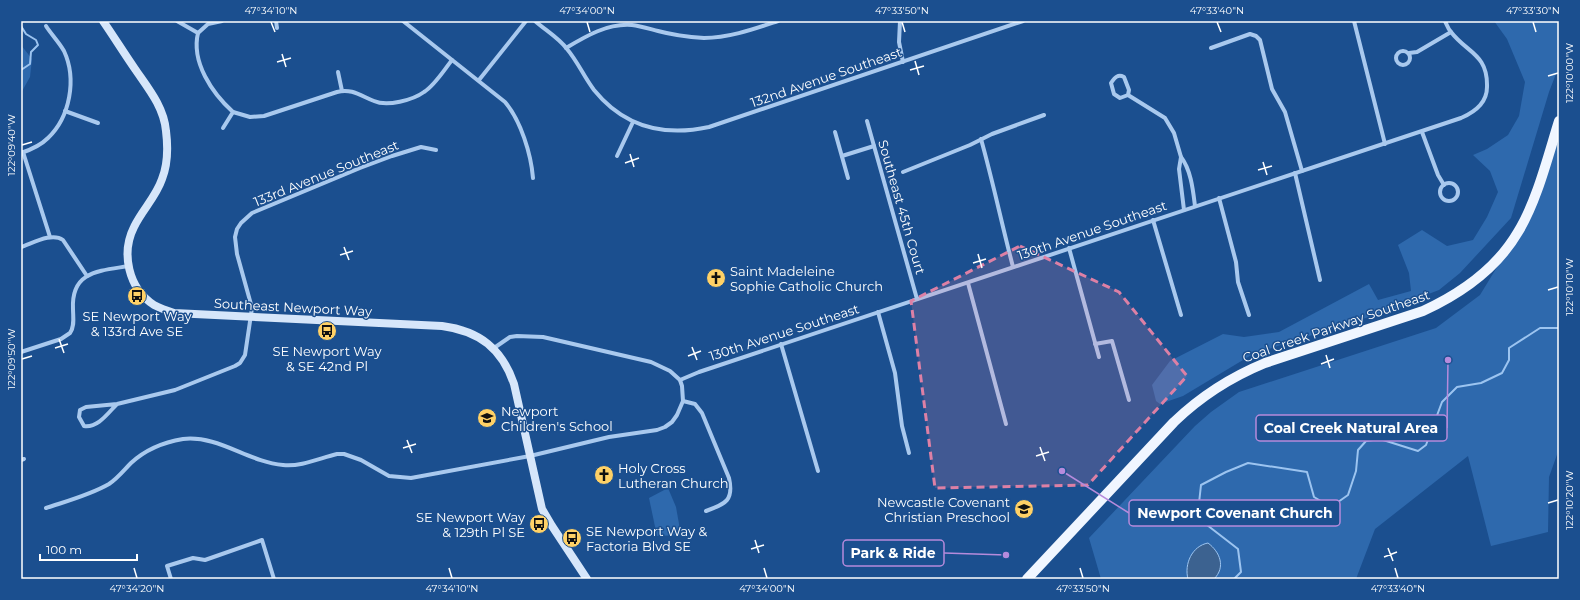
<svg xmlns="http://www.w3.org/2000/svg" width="1580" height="600" font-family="Montserrat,sans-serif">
<rect width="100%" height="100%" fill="#1b4f8f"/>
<!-- green -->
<g fill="#2e69ad">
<polygon points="1494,21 1559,21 1559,66 1549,92 1511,218 1460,273 1439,290 1418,298 1403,306 1253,354 1183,396 1160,404 1156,401 1152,385 1170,361 1223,334 1244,337 1279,332 1369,284 1378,300 1411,291 1409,273 1398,245 1422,230 1447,246 1473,240 1487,217 1498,192 1490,171 1473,155 1487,149 1508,135 1519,116 1525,82 1507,39"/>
<polygon points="21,45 32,59 30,77 21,93"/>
<polygon points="1559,123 1559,449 1549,477 1548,532 1491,546 1468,456 1375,529 1356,579 1101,579 1089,538 1195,426 1211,412 1239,392 1436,328 1480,295 1519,231"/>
<polygon points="668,488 676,507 681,535 657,536 649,498"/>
</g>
<!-- water -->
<path fill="#3c6290" stroke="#9cc4f0" d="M1208,543C1220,552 1226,567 1214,579H1188C1184,564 1192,546 1208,543Z"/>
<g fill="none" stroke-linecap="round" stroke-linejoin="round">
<!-- stream -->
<g stroke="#9cc4f0" stroke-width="2">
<polyline points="21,26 26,34 36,40 38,45 31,52 30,64 21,70"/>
<polyline points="1234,579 1241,572 1238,549 1207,525 1199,503 1201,485 1226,472 1248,463 1307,472 1314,497 1331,507 1348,495 1356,471 1358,450 1366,441 1380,439 1418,451 1426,445 1442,402 1457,387 1481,383 1502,373 1509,360 1509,348 1540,328 1559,328"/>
</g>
<!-- minor -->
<g stroke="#a9c9ee" stroke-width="4">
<path d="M177,21L198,33C191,62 212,93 233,112L223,128"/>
<polyline points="276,21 277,28"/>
<path d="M403,21L505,102C521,121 531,154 533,178"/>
<path d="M535,21C545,30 559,38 567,49C578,62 584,77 594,90C624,127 663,137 709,127L1023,21"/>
<polyline points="900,21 899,42 903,62"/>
<polyline points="1354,21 1385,144"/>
<polyline points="198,33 208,24 222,21"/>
<path d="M566,48C586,36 608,23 632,25C640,26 650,29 658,31C673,35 688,37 704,38C729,38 754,29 778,21"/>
<polyline points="1211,48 1250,34 1256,36 1260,40 1272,89 1285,112 1302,171"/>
<circle cx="1403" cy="58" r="7"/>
<polyline points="1409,53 1417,52 1451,32"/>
<polyline points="338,72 342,91"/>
<polyline points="479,80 526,21"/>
<path d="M1128,95L1120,98L1114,94L1111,83C1115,77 1118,74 1124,77L1129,90L1128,95L1165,118L1174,133L1181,157L1179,169L1184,210"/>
<polyline points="65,111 98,123"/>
<path d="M233,112L250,117L264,116L337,92C352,88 361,96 374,101C387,107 413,100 424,92C435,85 444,70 452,60"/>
<polyline points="867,121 917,299"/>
<polyline points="835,132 848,178"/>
<polyline points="1422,132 1438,175 1444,185"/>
<path d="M981,139C993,182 1002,225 1013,267"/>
<polyline points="23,152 50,237"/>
<path d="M21,153C30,150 41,145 48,138C70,117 77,79 64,51C59,42 51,34 46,26"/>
<polyline points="617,156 633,122"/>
<polyline points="842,156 874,146"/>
<path d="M1181,157C1191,170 1193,190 1195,206"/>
<polyline points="903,172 970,145 992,134 1044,115"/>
<polyline points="1295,173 1320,280"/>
<circle cx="1449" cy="192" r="9"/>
<polyline points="1219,198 1236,262 1238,282 1249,315"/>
<polyline points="1153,220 1181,315"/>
<path d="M21,247C33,243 52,232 63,240L87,276"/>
<polyline points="1069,248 1099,357"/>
<polyline points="968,283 1006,424"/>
<polyline points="878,312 895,373 902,426 909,453"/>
<polyline points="781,344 818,471"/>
<polyline points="1095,344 1112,341 1129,400"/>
<path d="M21,352L61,339L70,333C75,326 73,317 73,309C71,271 99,271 129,266"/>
<path d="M680,380L699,372L1461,118C1475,112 1487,103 1487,87C1488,54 1467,53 1451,32C1448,29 1447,25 1445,21"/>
<path d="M683,401L695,404L702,413L729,478C734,500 726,504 706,511"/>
<path d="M117,404C108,413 98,428 84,426L79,417L80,410L86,407L117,404L175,390L235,366L240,363L245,355L252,308L237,254L235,237L237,229L241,223L252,213L360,168L392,156L421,147L436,150"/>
<polyline points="21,460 24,459"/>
<path d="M46,508C67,501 90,495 109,484C118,478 124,470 131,463C145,450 165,442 183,439C219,435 248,462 283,465C301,467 320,458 337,454H344L361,460L389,476L411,478L530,456L609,437L657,430L665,427L672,422L677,415L683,401L682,386L680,380L670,371L651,362L543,337L517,336L510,337L494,348"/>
<polyline points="171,579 167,566 193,558 205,560 262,540 274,579"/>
</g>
<!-- secondary -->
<path stroke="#d6e6fa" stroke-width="8" d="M103,21C114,37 124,53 135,69C148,88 164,107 166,131C168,147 168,164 162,179C156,197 142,210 134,227C121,253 128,288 154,305C160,308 168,311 174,313L442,326C480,331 502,349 514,384L542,509L552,526L587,579"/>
<!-- primary -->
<path stroke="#f0f6ff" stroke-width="10" d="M1027,579L1174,422C1201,396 1231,377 1265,363L1423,311C1460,294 1497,268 1518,232C1537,201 1548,156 1559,121"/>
</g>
<!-- marked area -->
<path fill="#dd80a5" fill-opacity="0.2" stroke="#dd80a5" stroke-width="3" stroke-dasharray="8 5" stroke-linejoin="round" d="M1020,246L1119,292L1187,376L1088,485L935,488L911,301Z"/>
<!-- ticks -->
<path fill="none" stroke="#fff" stroke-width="1.5" d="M271,22L275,32M587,22L590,32M902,22L905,32M1217,22L1221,32M1533,22L1536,32M282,54L286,67M915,61L919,75M277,62L291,58M910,70L924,66M1548,76L1558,73M22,145L32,142M630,154L634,167M1263,162L1267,175M625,163L639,158M1258,170L1272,166M344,247L349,260M978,254L982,268M340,255L353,251M973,263L986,259M1548,290L1558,287M59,339L64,353M692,347L697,360M55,348L68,344M1326,355L1330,368M688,356L701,351M22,359L32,356M1321,364L1334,359M407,440L412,453M1040,447L1045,461M403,448L416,444M1036,456L1049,452M1548,503L1558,500M755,540L759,553M1388,548L1393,561M751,549L764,545M1384,557L1397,552M134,568L137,578M449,568L452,578M764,568L767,578M1080,568L1083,578M1395,568L1398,578"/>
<!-- icons -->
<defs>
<symbol id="church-disc" viewBox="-11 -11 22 22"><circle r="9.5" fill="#ffd166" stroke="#1b4f8f"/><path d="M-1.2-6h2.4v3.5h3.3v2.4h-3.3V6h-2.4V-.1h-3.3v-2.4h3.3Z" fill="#111"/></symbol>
<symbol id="bus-disc" viewBox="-11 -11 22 22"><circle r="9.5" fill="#ffd166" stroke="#1b4f8f"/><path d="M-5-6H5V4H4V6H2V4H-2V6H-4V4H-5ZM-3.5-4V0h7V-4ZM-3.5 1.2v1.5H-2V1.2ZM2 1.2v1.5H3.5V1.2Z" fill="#111"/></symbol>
<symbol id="school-disc" viewBox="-11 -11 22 22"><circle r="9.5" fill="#ffd166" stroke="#1b4f8f"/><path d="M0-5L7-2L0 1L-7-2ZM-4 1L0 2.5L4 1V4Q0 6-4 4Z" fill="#111"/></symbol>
</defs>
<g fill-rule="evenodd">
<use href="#church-disc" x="705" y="267" width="22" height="22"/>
<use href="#bus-disc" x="126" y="285" width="22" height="22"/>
<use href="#bus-disc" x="316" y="320" width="22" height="22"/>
<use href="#school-disc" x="476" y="407" width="22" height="22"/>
<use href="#church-disc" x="593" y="464" width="22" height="22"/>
<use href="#school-disc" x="1013" y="498" width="22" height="22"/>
<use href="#bus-disc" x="528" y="513" width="22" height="22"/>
<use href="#bus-disc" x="561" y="527" width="22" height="22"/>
</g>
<g text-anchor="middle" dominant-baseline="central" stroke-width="3" stroke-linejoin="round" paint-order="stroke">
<!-- street labels -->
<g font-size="13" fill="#fff" stroke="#1b4f8f">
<text transform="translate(826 77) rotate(-19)">132nd Avenue Southeast</text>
<text transform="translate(326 173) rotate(-22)">133rd Avenue Southeast</text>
<text transform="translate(902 207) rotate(74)">Southeast 45th Court</text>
<text transform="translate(1092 230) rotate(-19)">130th Avenue Southeast</text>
<text transform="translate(293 307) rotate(3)">Southeast Newport Way</text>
<text transform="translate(1336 326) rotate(-19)">Coal Creek Parkway Southeast</text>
<text transform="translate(784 332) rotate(-18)">130th Avenue Southeast</text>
</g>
<!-- poi labels -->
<g font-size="13" fill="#fff" stroke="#1b4f8f" text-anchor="start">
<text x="730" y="271">Saint Madeleine<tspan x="730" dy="15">Sophie Catholic Church</tspan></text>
<text x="137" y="316" text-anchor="middle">SE Newport Way<tspan x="137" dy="15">&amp; 133rd Ave SE</tspan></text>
<text x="327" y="351" text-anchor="middle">SE Newport Way<tspan x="327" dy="15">&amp; SE 42nd Pl</tspan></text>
<text x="501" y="411">Newport<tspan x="501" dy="15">Children's School</tspan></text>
<text x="618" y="468">Holy Cross<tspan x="618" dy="15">Lutheran Church</tspan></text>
<text x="1010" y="502" text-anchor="end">Newcastle Covenant<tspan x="1010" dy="15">Christian Preschool</tspan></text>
<text x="525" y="517" text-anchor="end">SE Newport Way<tspan x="525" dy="15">&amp; 129th Pl SE</tspan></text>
<text x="586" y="531">SE Newport Way &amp;<tspan x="586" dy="15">Factoria Blvd SE</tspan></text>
</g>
</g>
<!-- callouts -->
<path fill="none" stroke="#b68bdc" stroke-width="1.5" d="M1448 360L1447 428M1062 471L1129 513M1006 555L944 553"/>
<g fill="#b68bdc" stroke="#1b4f8f" stroke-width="1.5">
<circle cx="1448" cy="360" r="4"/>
<circle cx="1062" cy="471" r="4"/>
<circle cx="1006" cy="555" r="4"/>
</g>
<g fill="#1b4f8f" stroke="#b68bdc" stroke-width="1.5">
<rect x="1256" y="415" width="191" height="26" rx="4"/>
<rect x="1129" y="500" width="211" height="26" rx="4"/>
<rect x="843" y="540" width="101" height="26" rx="4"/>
</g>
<g font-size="14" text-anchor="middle" font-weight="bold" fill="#fff">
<text x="1351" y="433">Coal Creek Natural Area</text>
<text x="1235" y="518">Newport Covenant Church</text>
<text x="893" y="558">Park &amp; Ride</text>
</g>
<!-- border -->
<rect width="1580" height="600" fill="none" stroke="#1b4f8f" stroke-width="44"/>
<!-- scale -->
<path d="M40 554v6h97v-6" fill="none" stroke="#ffffff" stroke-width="2"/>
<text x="46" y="554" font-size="12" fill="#ffffff" stroke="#1b4f8f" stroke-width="3" paint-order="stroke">100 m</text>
<rect x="22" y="22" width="1536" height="556" fill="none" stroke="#fff" stroke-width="1.5"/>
<g font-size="10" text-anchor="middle" fill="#fff">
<text x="271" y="14">47°34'10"N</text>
<text x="587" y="14">47°34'00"N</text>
<text x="902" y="14">47°33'50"N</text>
<text x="1217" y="14">47°33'40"N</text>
<text x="1533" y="14">47°33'30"N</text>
<text transform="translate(1569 73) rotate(-90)" y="4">122°10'00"W</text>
<text transform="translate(11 145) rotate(-90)" y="4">122°09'40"W</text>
<text transform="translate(1569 287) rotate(-90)" y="4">122°10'10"W</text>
<text transform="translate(11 359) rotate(-90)" y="4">122°09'50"W</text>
<text transform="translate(1569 500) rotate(-90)" y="4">122°10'20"W</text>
<text x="137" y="592">47°34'20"N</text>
<text x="452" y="592">47°34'10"N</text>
<text x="767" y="592">47°34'00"N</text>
<text x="1083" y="592">47°33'50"N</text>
<text x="1398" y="592">47°33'40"N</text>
</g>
</svg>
